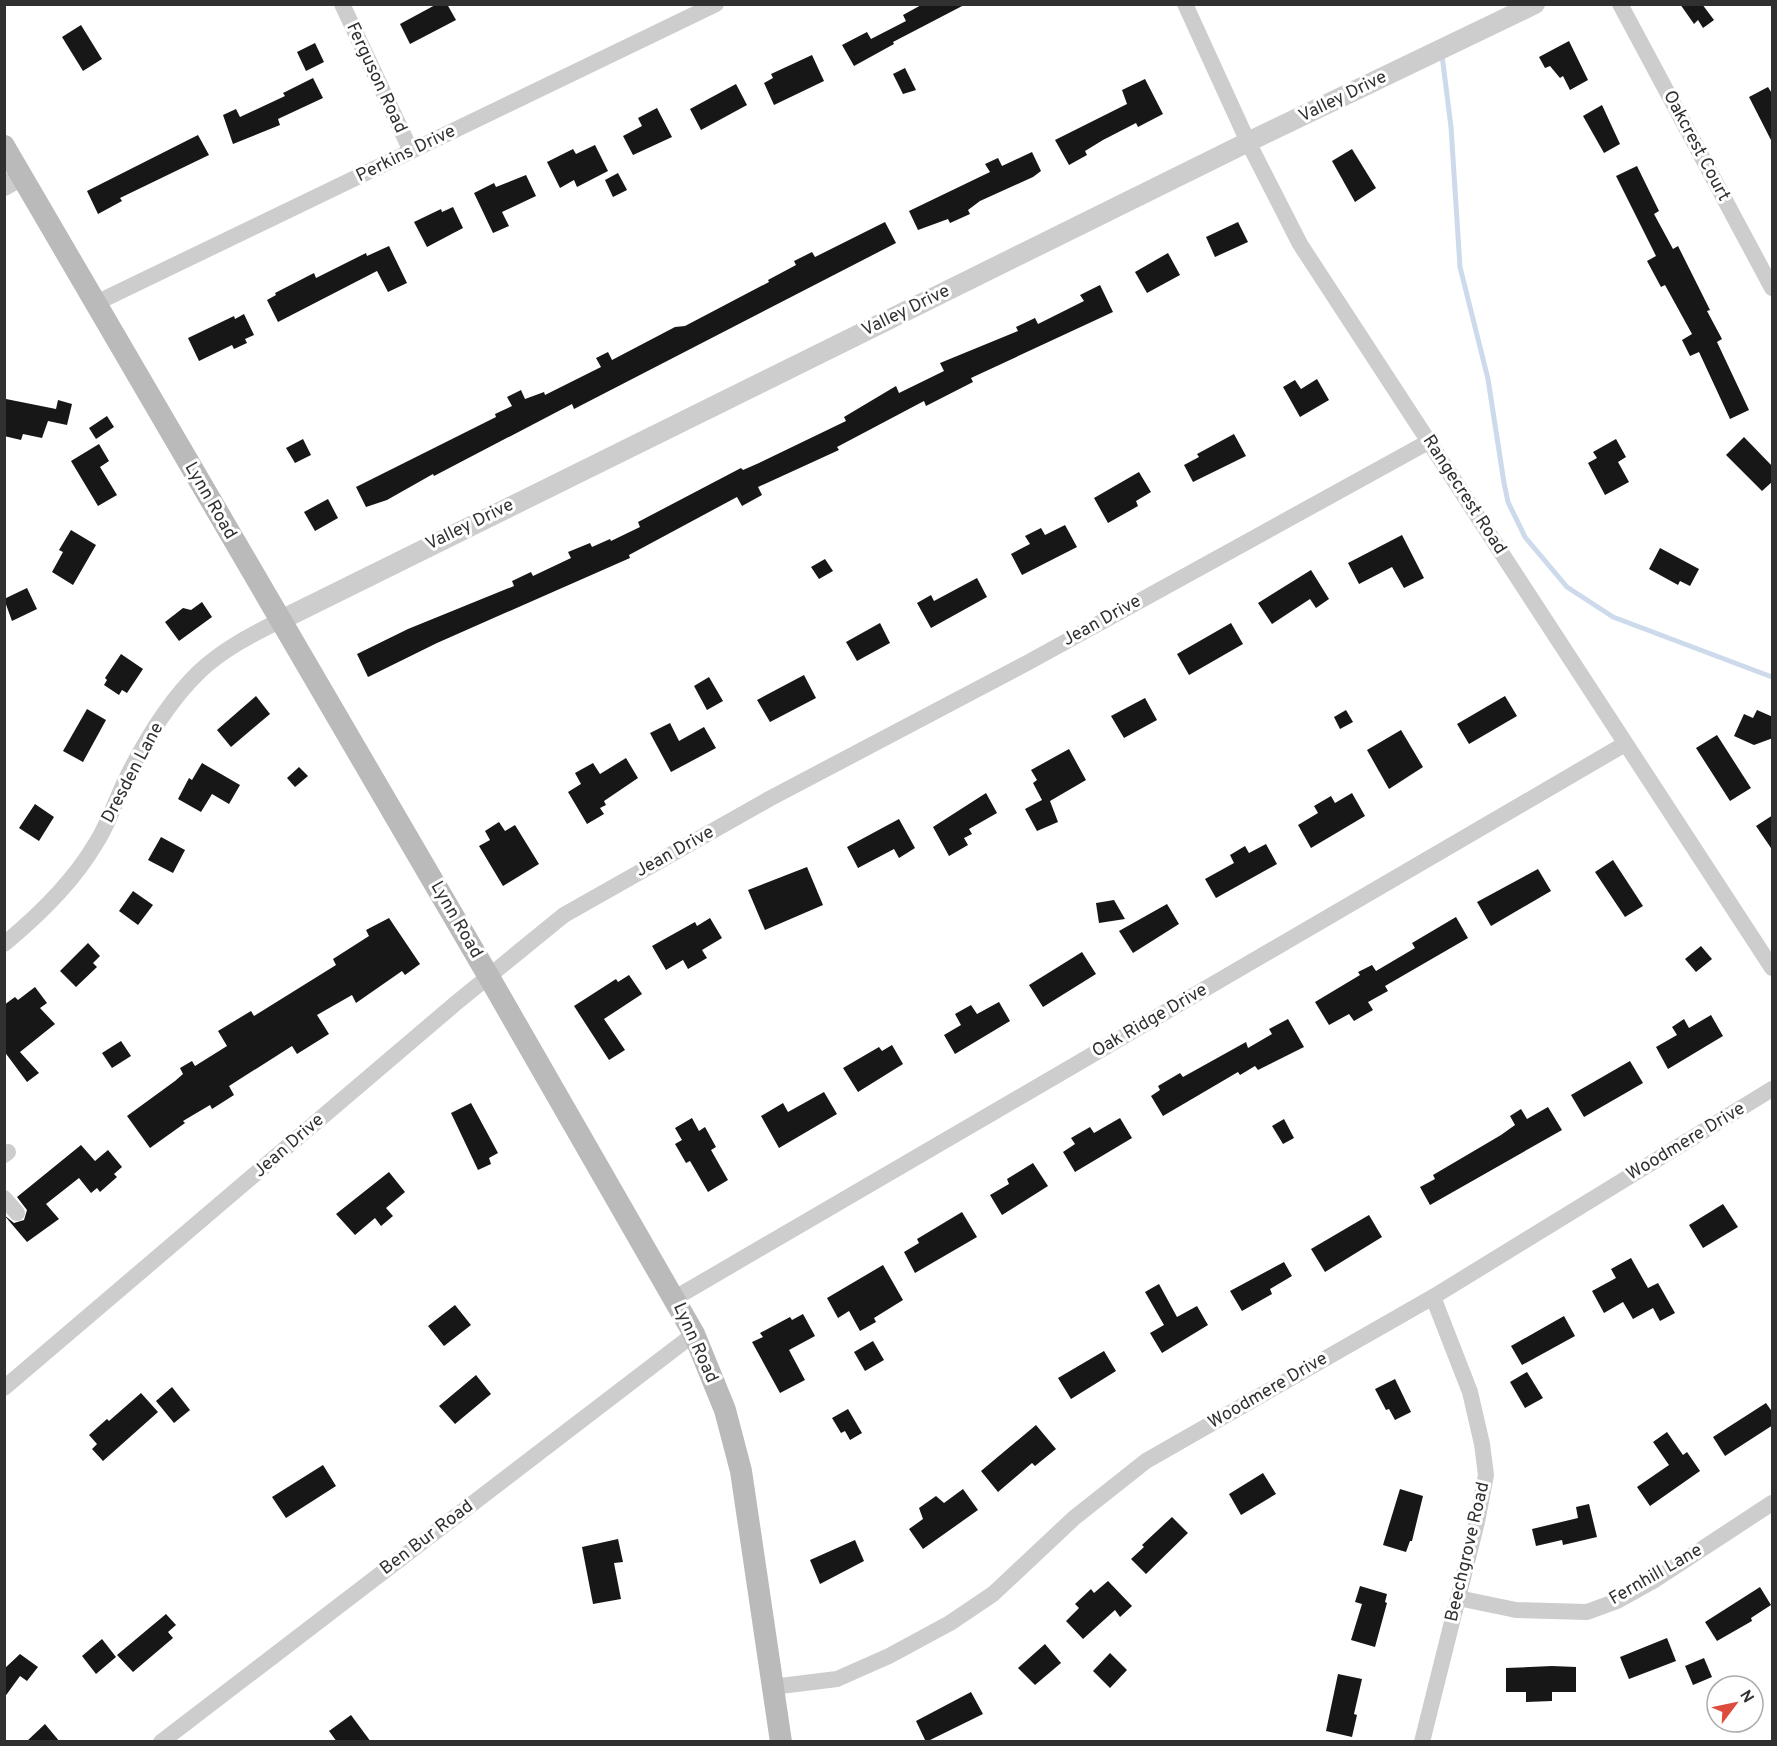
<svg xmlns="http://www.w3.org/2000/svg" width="1777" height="1746" font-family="Overpass,sans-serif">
<rect width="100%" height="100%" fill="#fff"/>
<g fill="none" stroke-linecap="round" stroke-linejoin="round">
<!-- stream -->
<polyline stroke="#ccdaeb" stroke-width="5" points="1442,55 1451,127 1460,267 1488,379 1504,483 1508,502 1525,537 1567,587 1613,617 1772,677"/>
</g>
<!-- building -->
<g fill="#171717">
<polygon points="437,4 447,4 456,20 410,44 400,24"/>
<polygon points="923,4 966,4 893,42 894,44 854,66 842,45 867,32 871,39 906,21 903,15"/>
<polygon points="1680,4 1702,4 1714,20 1703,28 1698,20 1694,24"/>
<polygon points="81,25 102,59 83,71 62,37"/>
<polygon points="1569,41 1588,80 1570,90 1563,76 1560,78 1550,66 1545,68 1539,57"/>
<polygon points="315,43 324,62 306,71 297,52"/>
<polygon points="812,55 824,81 774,105 764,83 773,78 771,74"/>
<polygon points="905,68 916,90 903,94 893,74"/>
<polygon points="313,78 323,98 278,119 280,125 233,144 223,115 236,109 240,117 285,96 283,93"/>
<polygon points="1145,79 1163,114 1138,127 1136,123 1103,140 1085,151 1087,155 1069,165 1055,140 1127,104 1122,90"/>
<polygon points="736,84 747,105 701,130 690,109"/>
<polygon points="1768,87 1773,95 1773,144 1749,97"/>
<polygon points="1602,105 1620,144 1604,153 1583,116"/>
<polygon points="657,108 672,137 633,155 623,136 642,126 638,118"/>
<polygon points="198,135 209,155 120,198 122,201 98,214 87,191"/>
<polygon points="595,145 608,171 577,187 574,180 560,188 547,162 573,149 576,154"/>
<polygon points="1352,149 1376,188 1355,202 1332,161"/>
<polygon points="1032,152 1041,171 1033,177 980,201 968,210 970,214 950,223 948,219 918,230 909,211 990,172 985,164 998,158 1002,166"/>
<polygon points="1637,166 1659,211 1654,214 1673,249 1678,246 1710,310 1707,311 1722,339 1717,342 1749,410 1730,419 1699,352 1690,356 1682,340 1692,334 1665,285 1661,287 1647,261 1656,256 1616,176"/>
<polygon points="618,173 627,190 613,197 605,180"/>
<polygon points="526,175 536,196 502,212 509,226 493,233 474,193 494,183 496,187"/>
<polygon points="453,207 463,228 427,247 414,222 441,209 442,212"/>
<polygon points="885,222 896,243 574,409 572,404 434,476 433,474 387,500 366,507 356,487 496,417 495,414 512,406 507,397 521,390 525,399 544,392 545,395 601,367 596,358 608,352 612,360 675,327 685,326 769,282 768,280 796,265 794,261 812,252 815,257"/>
<polygon points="1238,222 1248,242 1215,257 1206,237"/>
<polygon points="389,246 407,283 388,292 377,271 278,322 267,300 276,295 275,293 314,273 316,278 366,253 367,256"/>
<polygon points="1168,253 1180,275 1147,293 1135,272"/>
<polygon points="1100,285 1113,312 971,378 973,382 926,406 924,401 837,447 839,450 758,487 762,495 742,506 737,497 629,555 630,558 437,643 368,677 357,654 408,629 514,586 512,581 531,572 533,576 571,558 568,552 590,543 592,547 610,539 611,541 640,527 638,522 741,468 743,470 759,463 846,421 844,417 896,386 899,393 944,371 940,363 1018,331 1016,327 1035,318 1038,324 1084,301 1080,295"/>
<polygon points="244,314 254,335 245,339 247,343 234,349 232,345 199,361 188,338 234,316 235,319"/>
<polygon points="1317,379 1329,400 1300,417 1283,387 1295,380 1301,389"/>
<polygon points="6,399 56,409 58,400 72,404 67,425 48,421 42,438 23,434 21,440 4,436"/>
<polygon points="107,416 114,427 96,439 89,428"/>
<polygon points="1234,434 1246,456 1193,482 1184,465 1199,457 1197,454"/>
<polygon points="1744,437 1773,467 1773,481 1762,491 1726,455"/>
<polygon points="303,439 311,455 295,463 286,448"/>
<polygon points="1616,439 1626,457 1618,462 1629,482 1605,495 1588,463 1597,458 1593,452"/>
<polygon points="99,444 109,461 100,467 117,495 98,506 71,461"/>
<polygon points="1139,472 1151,492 1136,501 1138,506 1108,523 1094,498"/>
<polygon points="328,499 338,518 315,531 304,512"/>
<polygon points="1065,525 1077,547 1022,575 1011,554 1030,544 1025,536 1041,528 1045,535"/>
<polygon points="71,530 96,545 73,585 52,572 63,552 59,550"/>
<polygon points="1402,535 1424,578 1404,588 1392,567 1359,584 1348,563"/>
<polygon points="1660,548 1699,569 1690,586 1680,581 1678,585 1649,569"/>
<polygon points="825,559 833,571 819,579 811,567"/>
<polygon points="1311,570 1329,599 1316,608 1310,599 1272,624 1258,603"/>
<polygon points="977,578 987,597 931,628 917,603 931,595 934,601"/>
<polygon points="27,588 37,609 12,621 4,599"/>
<polygon points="202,602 212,617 179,641 165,622 183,608 191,610"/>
<polygon points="880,623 890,643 857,661 846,642"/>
<polygon points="1231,623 1243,644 1189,675 1177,654"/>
<polygon points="121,654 143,669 127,693 122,690 119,695 104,685 107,680 105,678"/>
<polygon points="804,675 816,698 770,722 757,700"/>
<polygon points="709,677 723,701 707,710 694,686"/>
<polygon points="256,696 270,714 231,747 217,730"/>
<polygon points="1505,696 1517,716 1469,744 1457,724"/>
<polygon points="1145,698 1157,720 1124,738 1111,716"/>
<polygon points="87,709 106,720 83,762 63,751"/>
<polygon points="1346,710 1353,722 1340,729 1334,717"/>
<polygon points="1757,710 1773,717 1773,738 1754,745 1734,736 1744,714 1753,718"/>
<polygon points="670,723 679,741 704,727 716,748 671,772 650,733"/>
<polygon points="1401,730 1423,767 1389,789 1367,750"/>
<polygon points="1717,735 1751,788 1730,801 1696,748"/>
<polygon points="1069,749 1086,780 1050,801 1058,822 1037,831 1025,809 1042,800 1033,783 1037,780 1031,770"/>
<polygon points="626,758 638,778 604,801 606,805 600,808 604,814 587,824 568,792 581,784 575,773 593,763 600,774"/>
<polygon points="202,763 240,785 229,804 212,794 201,812 178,799 189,778 192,780"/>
<polygon points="299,767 308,776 295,787 287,778"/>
<polygon points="986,793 997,813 969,829 972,834 964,838 968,845 949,856 933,827"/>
<polygon points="1352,793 1365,816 1311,848 1298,825 1318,813 1314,806 1331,796 1335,803"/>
<polygon points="35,804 54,817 39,841 19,828"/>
<polygon points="1773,815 1773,851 1756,826"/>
<polygon points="899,819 915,848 899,858 894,849 858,868 847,847"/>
<polygon points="499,822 505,831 515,825 539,864 503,886 479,846 490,840 485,831"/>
<polygon points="161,837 185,850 173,873 148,860"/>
<polygon points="1266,844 1277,864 1216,898 1205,879 1234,863 1230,855 1245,846 1249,853"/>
<polygon points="1613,860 1643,906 1625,917 1595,872"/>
<polygon points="807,867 823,905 765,930 748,890"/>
<polygon points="1538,869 1551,891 1491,926 1477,902"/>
<polygon points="133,891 153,905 138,925 119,911"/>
<polygon points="1114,900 1125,919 1099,923 1096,903"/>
<polygon points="1167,904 1179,924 1133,953 1119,931"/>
<polygon points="1456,917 1468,938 1385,986 1388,991 1368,1002 1373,1010 1354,1021 1349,1014 1329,1025 1315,1002 1360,975 1358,972 1372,965 1376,971 1415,948 1412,943"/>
<polygon points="389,918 420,964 405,975 402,971 356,1003 352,995 317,1015 329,1034 297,1054 292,1046 229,1086 234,1095 212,1109 210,1105 183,1121 185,1123 150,1148 127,1116 175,1081 183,1074 180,1068 192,1061 195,1066 227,1046 218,1031 251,1011 254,1016 336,965 333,959 369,936 366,930"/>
<polygon points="710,918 722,938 702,950 707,958 688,969 683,960 666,970 652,946 695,922 697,926"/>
<polygon points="88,943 100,956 93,963 97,967 76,987 60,971"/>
<polygon points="1701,946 1712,959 1696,972 1685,959"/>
<polygon points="1082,952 1096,974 1043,1007 1029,985"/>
<polygon points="629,975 642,994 604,1019 625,1050 609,1060 574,1006 616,979 618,982"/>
<polygon points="35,987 47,1003 40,1008 55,1024 20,1052 39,1073 27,1082 4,1051 4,1005 15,997 18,1000"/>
<polygon points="999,1002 1010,1021 955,1054 944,1035 961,1025 955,1014 971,1005 977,1014"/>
<polygon points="1711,1015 1723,1036 1668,1069 1656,1047 1677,1035 1672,1027 1684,1019 1689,1028"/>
<polygon points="1288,1019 1304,1047 1258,1070 1255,1066 1240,1075 1238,1072 1163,1116 1151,1096 1160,1090 1158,1086 1180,1073 1183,1077 1246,1042 1248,1048 1272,1034 1269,1029"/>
<polygon points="121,1041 131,1056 112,1068 102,1053"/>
<polygon points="892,1045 903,1064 858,1092 843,1068 879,1047 882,1051"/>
<polygon points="1630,1061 1643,1083 1584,1117 1571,1095"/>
<polygon points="824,1092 837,1114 779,1148 761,1116 783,1103 788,1112"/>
<polygon points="471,1103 498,1153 489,1158 491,1164 478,1170 451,1113"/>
<polygon points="1548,1107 1562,1130 1430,1205 1420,1187 1435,1179 1433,1175 1501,1135 1515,1125 1510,1116 1521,1109 1527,1119"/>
<polygon points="692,1118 699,1131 705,1127 716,1147 711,1150 728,1180 708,1192 690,1161 686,1163 675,1144 682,1140 675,1128"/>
<polygon points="1120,1118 1132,1138 1075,1172 1063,1152 1075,1144 1071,1138 1090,1127 1094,1133"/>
<polygon points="1284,1119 1294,1138 1283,1144 1272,1126"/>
<polygon points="81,1145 95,1161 108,1150 122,1167 114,1174 117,1177 100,1192 97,1188 91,1193 79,1178 46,1204 59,1219 27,1242 4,1215 14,1223 24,1220 27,1210 17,1197"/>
<polygon points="1033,1163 1048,1186 1002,1215 990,1195 1009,1184 1007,1179"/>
<polygon points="389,1172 405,1192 386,1208 393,1216 381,1226 375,1218 355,1235 336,1214"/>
<polygon points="1723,1204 1738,1227 1703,1248 1689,1225"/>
<polygon points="962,1212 977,1237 915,1273 904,1252 919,1243 917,1239"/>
<polygon points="1369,1215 1382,1237 1325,1272 1311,1249"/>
<polygon points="1631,1258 1648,1288 1658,1283 1675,1313 1660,1321 1653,1308 1633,1319 1623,1302 1604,1313 1592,1291 1616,1278 1611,1269"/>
<polygon points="1284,1262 1292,1276 1270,1289 1272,1294 1242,1311 1230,1291"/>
<polygon points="883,1265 903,1300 874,1318 876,1322 860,1331 849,1311 838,1318 827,1298"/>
<polygon points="1159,1284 1177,1317 1197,1306 1208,1325 1162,1353 1150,1333 1164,1325 1145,1292"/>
<polygon points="455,1305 471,1325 444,1346 428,1326"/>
<polygon points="803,1314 815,1336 789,1350 805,1380 780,1393 752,1342 763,1337 760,1333 790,1317 792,1320"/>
<polygon points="1564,1316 1575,1336 1522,1365 1511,1346"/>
<polygon points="873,1341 884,1360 865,1371 854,1352"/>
<polygon points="1104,1351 1116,1371 1071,1399 1058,1378"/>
<polygon points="1527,1372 1543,1398 1525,1408 1510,1382"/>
<polygon points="476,1375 491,1394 455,1424 439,1406"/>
<polygon points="1395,1379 1411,1412 1395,1420 1389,1409 1386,1410 1375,1389"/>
<polygon points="172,1387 190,1410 174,1423 156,1401"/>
<polygon points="141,1393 158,1412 103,1461 92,1449 97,1444 89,1435 107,1419 109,1421"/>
<polygon points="1766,1403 1773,1413 1773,1425 1725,1456 1713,1437"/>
<polygon points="848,1409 862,1433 850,1440 845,1431 841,1433 832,1418"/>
<polygon points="1036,1425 1056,1449 1035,1466 1032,1463 998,1492 981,1471"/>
<polygon points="1667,1432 1683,1455 1687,1452 1700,1471 1650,1506 1637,1487 1669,1465 1653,1442"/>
<polygon points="323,1465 336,1486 286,1518 272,1497"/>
<polygon points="1263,1473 1276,1494 1241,1515 1229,1494"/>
<polygon points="963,1489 978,1510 923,1549 909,1529 923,1519 919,1508 936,1496 944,1503"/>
<polygon points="1400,1489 1423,1496 1412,1541 1410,1541 1406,1552 1383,1545"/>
<polygon points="1589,1504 1597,1537 1563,1545 1562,1540 1536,1546 1532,1529 1578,1518 1576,1507"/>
<polygon points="1172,1517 1188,1533 1146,1574 1131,1559 1144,1547 1142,1545"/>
<polygon points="618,1539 623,1562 614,1563 621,1599 593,1604 582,1547"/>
<polygon points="855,1540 864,1561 820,1584 810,1560"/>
<polygon points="1108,1581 1132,1606 1120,1617 1115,1610 1083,1639 1066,1621 1079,1608 1075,1604 1091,1589 1094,1593"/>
<polygon points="1360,1586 1387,1594 1385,1602 1387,1603 1375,1647 1351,1640 1362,1604 1355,1602"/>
<polygon points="1760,1587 1771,1605 1751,1618 1752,1621 1717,1641 1705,1622"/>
<polygon points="166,1614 176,1625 168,1632 173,1638 133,1672 117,1655"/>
<polygon points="1667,1638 1676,1661 1629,1679 1620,1657"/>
<polygon points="102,1639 116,1657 96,1674 82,1656"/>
<polygon points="1045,1644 1061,1663 1035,1685 1018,1668"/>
<polygon points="1110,1653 1127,1670 1110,1688 1093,1671"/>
<polygon points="20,1654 38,1667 27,1681 20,1676 4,1698 4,1669"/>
<polygon points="1704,1658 1712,1677 1693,1685 1685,1666"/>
<polygon points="1552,1666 1576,1667 1576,1692 1552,1692 1552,1701 1526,1702 1526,1692 1506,1692 1506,1668"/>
<polygon points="1338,1674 1362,1679 1354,1714 1357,1715 1352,1737 1326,1731"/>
<polygon points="971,1692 983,1714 926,1742 916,1721"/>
<polygon points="351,1715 371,1742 337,1742 329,1731"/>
<polygon points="45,1724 60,1742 26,1742"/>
</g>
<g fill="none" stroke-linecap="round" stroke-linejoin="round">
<!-- minor -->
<g stroke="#cdcdcd" stroke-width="16">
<polyline points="342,4 411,151"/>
<polyline points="1185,4 1248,142 1300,244 1772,968"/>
<polyline points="1620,4 1772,288"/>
<polyline points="96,303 716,4"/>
<path d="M4,944C38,916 74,881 96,843C109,823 116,799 127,777C145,741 170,700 199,672C222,650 251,635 279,621"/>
<polyline points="4,1155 8,1152"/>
<polyline points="4,1198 17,1213"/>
<polyline points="675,1298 1625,744"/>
<polyline points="4,1388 456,1003 564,915 769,799 1027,663 1430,441"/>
<polyline points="1458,1598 1516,1610 1587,1612 1617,1601 1653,1581 1772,1503"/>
<polyline points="772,1687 837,1679 889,1656 950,1623 993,1594 1074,1518 1146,1461 1433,1297 1772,1089"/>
<polyline points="161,1742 694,1334"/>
<polyline points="1422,1742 1477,1522 1486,1475 1482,1444 1470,1392 1433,1297"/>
</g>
<!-- tertiary -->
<g stroke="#cdcdcd" stroke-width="20">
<polyline points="4,186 22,176"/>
<polyline points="279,621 1248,142 1535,4"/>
</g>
<!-- secondary -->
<polyline stroke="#bababa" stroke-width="22" points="4,146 489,977 694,1334 725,1410 741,1471 781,1742"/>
</g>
<g text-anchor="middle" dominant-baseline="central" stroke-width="6" stroke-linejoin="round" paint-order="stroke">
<!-- street labels -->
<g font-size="18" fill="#303030" stroke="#fff">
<text transform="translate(376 78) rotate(65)">Ferguson Road</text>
<text transform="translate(1343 97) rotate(-26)">Valley Drive</text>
<text transform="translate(1696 146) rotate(62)">Oakcrest Court</text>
<text transform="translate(406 154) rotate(-26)">Perkins Drive</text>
<text transform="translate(906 311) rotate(-26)">Valley Drive</text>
<text transform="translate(1464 495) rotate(57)">Rangecrest Road</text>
<text transform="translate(210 501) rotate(60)">Lynn Road</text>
<text transform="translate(470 525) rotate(-26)">Valley Drive</text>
<text transform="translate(1102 621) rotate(-29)">Jean Drive</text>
<text transform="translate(133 773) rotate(-62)">Dresden Lane</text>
<text transform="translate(675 852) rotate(-29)">Jean Drive</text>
<text transform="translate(456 920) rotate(60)">Lynn Road</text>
<text transform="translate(1150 1021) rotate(-30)">Oak Ridge Drive</text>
<text transform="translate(1686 1142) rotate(-31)">Woodmere Drive</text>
<text transform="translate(289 1146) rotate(-41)">Jean Drive</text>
<text transform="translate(695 1343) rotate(66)">Lynn Road</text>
<text transform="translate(1268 1391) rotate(-30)">Woodmere Drive</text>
<text transform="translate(427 1538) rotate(-37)">Ben Bur Road</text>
<text transform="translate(1468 1552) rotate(-77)">Beechgrove Road</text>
<text transform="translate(1656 1575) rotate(-30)">Fernhill Lane</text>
</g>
</g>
<!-- border -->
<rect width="1777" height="1746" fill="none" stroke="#303030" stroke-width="12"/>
<!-- north arrow -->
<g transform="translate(1735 1704) rotate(58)"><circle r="28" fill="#ffffff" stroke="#acacac" stroke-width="1.5"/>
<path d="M0-4.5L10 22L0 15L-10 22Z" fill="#dd4c3d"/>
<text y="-9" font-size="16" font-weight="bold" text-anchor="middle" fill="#303030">N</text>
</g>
</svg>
